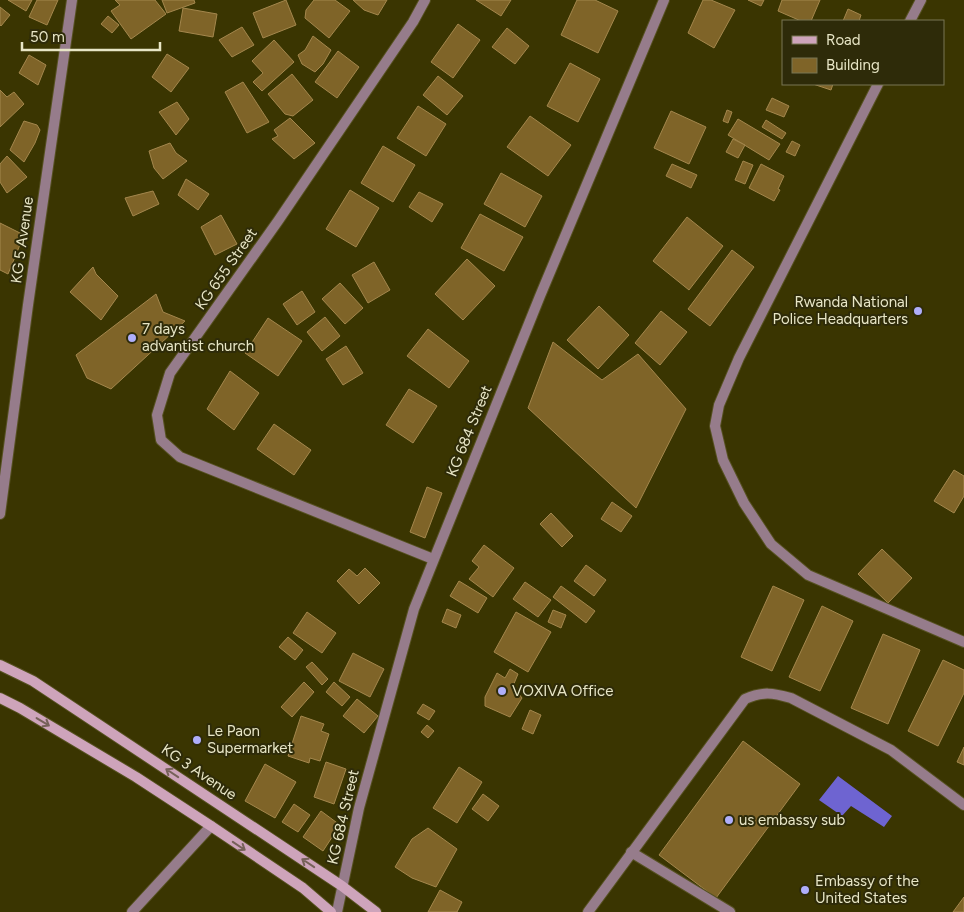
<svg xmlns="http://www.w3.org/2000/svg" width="964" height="912" font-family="Figtree,sans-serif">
<rect width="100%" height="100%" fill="#3a3501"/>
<!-- water -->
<polygon fill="#6e64d1" points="838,776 892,816 884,827 851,806 842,816 819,800"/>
<!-- building -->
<g fill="#7f6428" stroke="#a4874d">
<polygon points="8,0 32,0 26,11"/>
<polygon points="37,0 58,0 47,25 29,17"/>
<polygon points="115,0 155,0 166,14 131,39 111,11 120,5"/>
<polygon points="162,0 194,0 195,3 167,13"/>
<polygon points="286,0 296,25 263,38 253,13"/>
<polygon points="314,0 335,0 350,11 329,38 305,18 306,10"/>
<polygon points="353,0 387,0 378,15 364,10"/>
<polygon points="476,0 511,0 501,16"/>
<polygon points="577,0 595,0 618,11 598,53 561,35"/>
<polygon points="703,0 711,0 735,10 714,48 688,33"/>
<polygon points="748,0 764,0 761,6"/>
<polygon points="782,0 820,0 811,21 801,21 778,11"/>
<polygon points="0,7 10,15 1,26 0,25"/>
<polygon points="183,8 217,14 213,37 179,31"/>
<polygon points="848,9 861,15 859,21 843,21"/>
<polygon points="108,16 119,25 112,33 101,24"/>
<polygon points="458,24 480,40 453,78 431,62"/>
<polygon points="242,27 254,45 232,57 219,40"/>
<polygon points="507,28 529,46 515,64 492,47"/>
<polygon points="313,36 331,50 323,64 315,72 302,64 298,55 305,50"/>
<polygon points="274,40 294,62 262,91 253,82 263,73 252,61"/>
<polygon points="338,51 359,67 337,98 315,82"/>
<polygon points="167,54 189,68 171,92 152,77"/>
<polygon points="29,55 46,65 38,85 19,73"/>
<polygon points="570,63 600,79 578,122 547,106"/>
<polygon points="292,74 313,100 293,116 285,114 268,94"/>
<polygon points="438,76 463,96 447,115 423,95"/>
<polygon points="243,82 269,122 247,133 225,92"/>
<polygon points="813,84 833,84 831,90"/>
<polygon points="0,90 7,97 14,92 24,104 0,127"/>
<polygon points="772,98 789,106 784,117 766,110"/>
<polygon points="177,102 189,119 176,135 159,112"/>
<polygon points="418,106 446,124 426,156 397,138"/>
<polygon points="727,110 732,112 728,123 723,121"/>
<polygon points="671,111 706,127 689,164 654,148"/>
<polygon points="530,116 571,145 548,176 507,147"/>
<polygon points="290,118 315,143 294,159 272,139 278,136 274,130"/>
<polygon points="738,119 780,144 769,160 728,135"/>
<polygon points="766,120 786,133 782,139 762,127"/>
<polygon points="24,121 37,125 40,130 35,143 24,162 10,150"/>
<polygon points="733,139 745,145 738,158 726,152"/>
<polygon points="792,141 800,145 795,156 786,152"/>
<polygon points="170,143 176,153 187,161 163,179 154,168 149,151"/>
<polygon points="383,146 415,165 393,202 361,183"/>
<polygon points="7,156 27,177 7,193 0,182 0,164"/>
<polygon points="743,161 753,165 745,184 735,180"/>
<polygon points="672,164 697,175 691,188 666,176"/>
<polygon points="761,164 784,176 778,189 780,190 774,201 749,188"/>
<polygon points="501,173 542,196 525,227 484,204"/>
<polygon points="186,179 209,194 198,210 178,195"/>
<polygon points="350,190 379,208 356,247 326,229"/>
<polygon points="153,191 159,204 133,216 125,198"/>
<polygon points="419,192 443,204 432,222 409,207"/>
<polygon points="480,214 523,237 504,271 461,248"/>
<polygon points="221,215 237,244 215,255 201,227"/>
<polygon points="687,217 723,246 689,290 653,261"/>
<polygon points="0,223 24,235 8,274 0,270"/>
<polygon points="732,250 754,267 710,326 688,309"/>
<polygon points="467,259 495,286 463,320 435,294"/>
<polygon points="374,262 390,290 368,303 352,275"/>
<polygon points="93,267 96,274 118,296 101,320 70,292"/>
<polygon points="340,283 363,308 345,324 322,299"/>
<polygon points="302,291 315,312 297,325 283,304"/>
<polygon points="156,294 163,312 185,321 111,389 87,378 76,355"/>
<polygon points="599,306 629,335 598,369 567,340"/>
<polygon points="661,311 687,332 660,365 635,343"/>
<polygon points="325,317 340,336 322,351 307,332"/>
<polygon points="268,318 302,341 278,376 245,353"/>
<polygon points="428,329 469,361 449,388 407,356"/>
<polygon points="553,342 602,380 638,354 686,409 636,508 528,408"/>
<polygon points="346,346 363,373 343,385 326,359"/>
<polygon points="230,371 259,393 234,430 207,409"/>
<polygon points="409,389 437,406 413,443 386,425"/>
<polygon points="274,424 311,450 294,475 257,449"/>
<polygon points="954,470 964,476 964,496 954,513 934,501"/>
<polygon points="427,487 442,493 425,538 410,532"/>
<polygon points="612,502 632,516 621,532 601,519"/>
<polygon points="551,513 573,536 562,547 540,524"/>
<polygon points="484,545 514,568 493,597 469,579 479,567 472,561"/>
<polygon points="882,549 912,578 888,603 858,574"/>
<polygon points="586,565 606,580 594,596 574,581"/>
<polygon points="365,568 380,583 359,604 337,581 349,569 357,576"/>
<polygon points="459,581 487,598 478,613 450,596"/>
<polygon points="525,582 551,600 538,617 513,599"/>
<polygon points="561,586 595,611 586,623 553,597"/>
<polygon points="773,586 804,600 772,671 741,657"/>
<polygon points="822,606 853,621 820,691 789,677"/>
<polygon points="447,609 461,615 456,628 442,622"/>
<polygon points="553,610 566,615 561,628 548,622"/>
<polygon points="307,612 336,633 322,653 293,633"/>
<polygon points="516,612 551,632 528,672 494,652"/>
<polygon points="883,634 920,650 888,724 851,708"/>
<polygon points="288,637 303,650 295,660 279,647"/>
<polygon points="353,653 384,669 370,697 339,681"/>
<polygon points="943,660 964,670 964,693 938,746 908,731"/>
<polygon points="312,662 328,679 322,685 306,667"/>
<polygon points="510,669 518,674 513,686 522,698 510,717 485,706 485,697 497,673 505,678"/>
<polygon points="304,682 314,692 292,717 281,707"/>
<polygon points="334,682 350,697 342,706 326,692"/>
<polygon points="357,699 378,716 364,733 343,716"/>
<polygon points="423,704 435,711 429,720 417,713"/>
<polygon points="530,710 541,715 533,734 522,729"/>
<polygon points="301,716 324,724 321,731 329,734 320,761 310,758 309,763 288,756"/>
<polygon points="427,725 434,731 428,738 421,732"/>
<polygon points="743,741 800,784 716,898 659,855"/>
<polygon points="964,747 964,765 957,762"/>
<polygon points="326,762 346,769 334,804 314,797"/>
<polygon points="265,764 296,782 275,818 245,801"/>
<polygon points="459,767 482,782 457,823 433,808"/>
<polygon points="483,794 499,806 488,821 472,809"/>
<polygon points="294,804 310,815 298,832 282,822"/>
<polygon points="321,811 340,825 323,851 303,837"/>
<polygon points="428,828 457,849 436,887 412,878 395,867 412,839"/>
<polygon points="440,890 462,902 457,912 428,912"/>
<polygon points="964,897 964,912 953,912"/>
</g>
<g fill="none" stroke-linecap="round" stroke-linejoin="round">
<defs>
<g id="service">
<polyline points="910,21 921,0"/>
<polyline points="878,84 739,358 719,405 715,426 723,460 744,503 771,544 808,575 964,642"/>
<polyline points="631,852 730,912"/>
<path d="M588,912L745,699C763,691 773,693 791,698L891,750L964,805"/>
</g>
<g id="minor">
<polyline points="425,0 413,22 278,221 170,373 157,415 161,440 180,457 433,559"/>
<polyline points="0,514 28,305 72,0"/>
<polyline points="132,912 211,826"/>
<polyline points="337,912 359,808 414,609 540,296 664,0"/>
</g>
<g id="secondary">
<polyline points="0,665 33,681 342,886 376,912"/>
<polyline points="0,698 20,708 136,777 211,826 303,888 331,912"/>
</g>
</defs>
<!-- service casing -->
<use href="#service" stroke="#565121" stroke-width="12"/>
<!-- minor casing -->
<use href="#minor" stroke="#565121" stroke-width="12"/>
<!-- secondary casing -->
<use href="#secondary" stroke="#565121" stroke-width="12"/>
<!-- service -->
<use href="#service" stroke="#967c8b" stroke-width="10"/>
<!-- minor -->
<use href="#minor" stroke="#967c8b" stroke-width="10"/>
<!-- secondary -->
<use href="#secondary" stroke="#cea4bb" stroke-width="10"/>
</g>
<!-- one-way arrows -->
<defs><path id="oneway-shaft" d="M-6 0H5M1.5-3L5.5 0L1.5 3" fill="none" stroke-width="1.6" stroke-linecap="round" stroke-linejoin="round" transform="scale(1.25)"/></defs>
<g stroke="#766159">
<use href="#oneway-shaft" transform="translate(43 722) rotate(31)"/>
<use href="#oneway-shaft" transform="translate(172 773) rotate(-146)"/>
<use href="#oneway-shaft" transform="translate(239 846) rotate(34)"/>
<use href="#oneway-shaft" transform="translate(308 863) rotate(-146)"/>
</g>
<!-- markers -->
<g fill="#afaefa" stroke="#2e2b09" stroke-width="2">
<circle cx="918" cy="311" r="5"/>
<circle cx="132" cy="338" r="5"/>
<circle cx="502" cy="691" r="5"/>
<circle cx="197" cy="740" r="5"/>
<circle cx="729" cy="820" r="5"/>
<circle cx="805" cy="890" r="5"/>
</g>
<g text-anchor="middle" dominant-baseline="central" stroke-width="4" stroke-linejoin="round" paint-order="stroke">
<!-- street labels -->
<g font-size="15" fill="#e8e6c6" stroke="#2e2b09">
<text transform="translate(22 240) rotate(-82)">KG 5 Avenue</text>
<text transform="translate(226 269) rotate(-55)">KG 655 Street</text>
<text transform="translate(469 431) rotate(-68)">KG 684 Street</text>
<text transform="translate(199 772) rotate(34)">KG 3 Avenue</text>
<text transform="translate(343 817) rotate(-77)">KG 684 Street</text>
</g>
<!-- poi labels -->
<g font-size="15" fill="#e8e6c6" stroke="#2e2b09" text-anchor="start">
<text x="908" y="302" text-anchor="end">Rwanda National<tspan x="908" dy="17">Police Headquarters</tspan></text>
<text x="142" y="329">7 days<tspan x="142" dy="17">advantist church</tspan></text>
<text x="512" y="691">VOXIVA Office</text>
<text x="207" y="731">Le Paon<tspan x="207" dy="17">Supermarket</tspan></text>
<text x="739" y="820">us embassy sub</text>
<text x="815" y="881">Embassy of the<tspan x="815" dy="17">United States</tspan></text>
</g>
</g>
<!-- legend -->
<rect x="782" y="20" width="162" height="65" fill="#2e2b09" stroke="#787655"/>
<rect x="792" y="36" width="25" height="8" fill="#cea4bb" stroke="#787655"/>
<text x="826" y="45" font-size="15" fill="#e8e6c6">Road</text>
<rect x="792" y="58" width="25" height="15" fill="#7f6428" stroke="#787655"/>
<text x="826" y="70" font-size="15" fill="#e8e6c6">Building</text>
<!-- scale -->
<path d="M22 42v8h138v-8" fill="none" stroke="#e8e6c6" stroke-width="2.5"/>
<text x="30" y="42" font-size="15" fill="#e8e6c6" stroke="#2e2b09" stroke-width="4" paint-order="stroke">50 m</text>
</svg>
